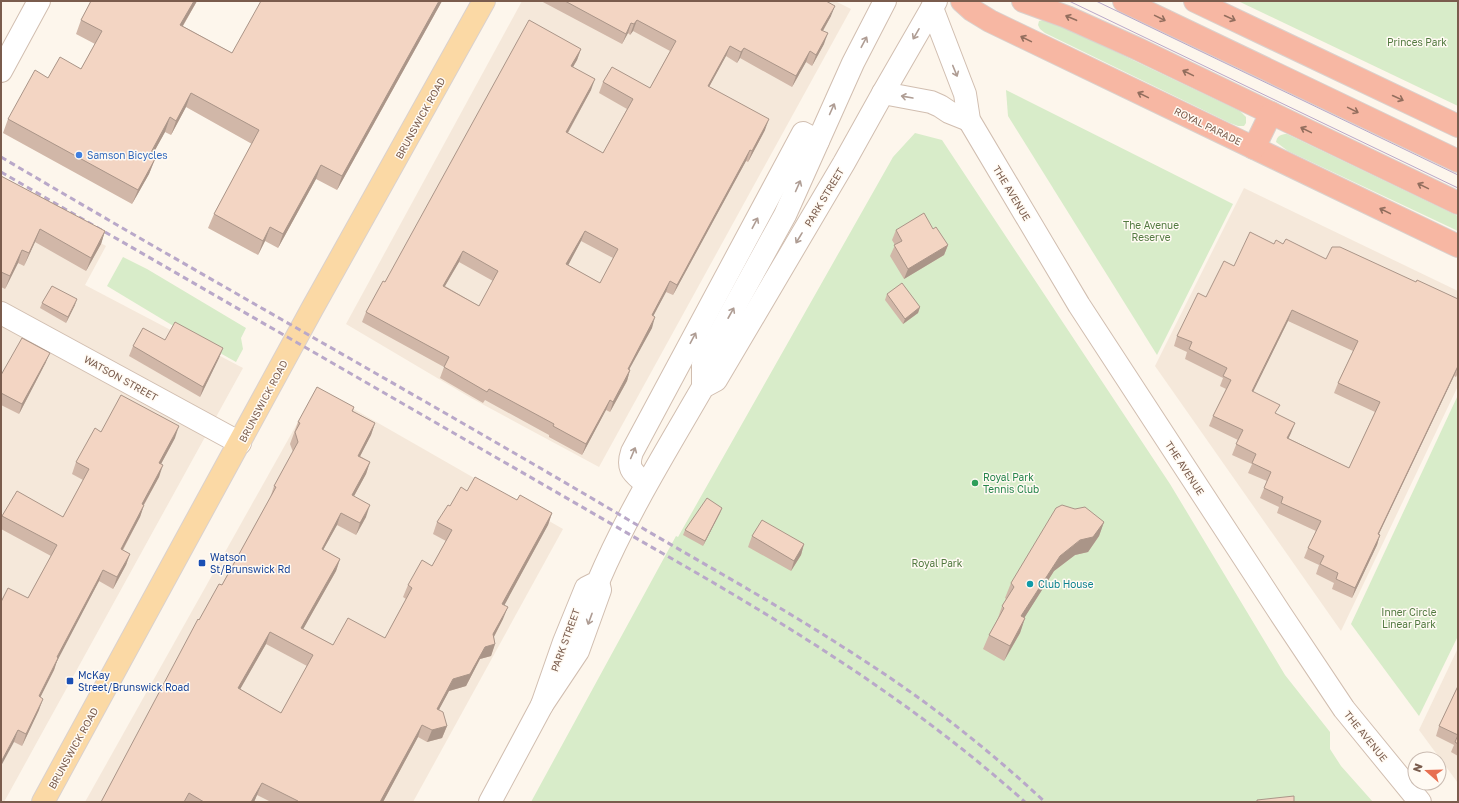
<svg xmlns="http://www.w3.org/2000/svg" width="1459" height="803" font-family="'Golos Text',sans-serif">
<rect width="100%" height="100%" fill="#fdf6ec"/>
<!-- residential -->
<g fill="#f5e8da">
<polygon points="522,1 835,1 851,9 599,467 471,398 346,324"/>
<polygon points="1244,188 1458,291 1458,386 1341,631 1155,366"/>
<polygon points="1,190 106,246 85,285 243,368 4,802 1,802"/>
<polygon points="317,388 563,529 413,802 85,802"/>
<polygon points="1458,648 1458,783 1419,730"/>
</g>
<!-- green -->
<g fill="#d8ecc9">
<polygon points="1238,1 1458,1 1458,106"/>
<polygon points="1043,20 1051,21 1240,111 1246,117 1246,123 1244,126 1238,126 1230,123 1045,33 1040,29 1038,25 1039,21"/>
<polygon points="1006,90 1233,204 1157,355 1008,116"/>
<polygon points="915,133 942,140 1170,484 1285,675 1330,732 1330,749 1341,766 1373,802 531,802 676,536 678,537 893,157"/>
<path d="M1287,134L1458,216V231L1288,151L1276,142C1277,136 1281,134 1287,134Z"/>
<polygon points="123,257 147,269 246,328 241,338 243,349 236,362 195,339 107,286"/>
<polygon points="1458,395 1458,636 1419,716 1351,624"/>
</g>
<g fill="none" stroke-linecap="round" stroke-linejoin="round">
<defs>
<g id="minor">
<polyline points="932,8 965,94 969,120 1079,305 1280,613 1344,709 1420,802"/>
<polyline points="1,71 39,1"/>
<polyline points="883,93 931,102 940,106 949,112 969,120"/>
<polyline points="1,313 240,443"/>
<polyline points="703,387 703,364 785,215 853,63 885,1"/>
<path d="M646,484C634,473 626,470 632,452L803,133L818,141"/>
<path d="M542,705L564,642L586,588L598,582C627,514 666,451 703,387L716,380L844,163L883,93L936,1"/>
<polyline points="490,802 542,705 578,651 600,590 598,582"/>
</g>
<polyline id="major" points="43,802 312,309 484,1"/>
<g id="highway">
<polyline points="962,1 972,10 990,21 1458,246"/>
<polyline points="1023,1 1067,17 1138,49 1458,203"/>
<polyline points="1124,1 1458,161"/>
<polyline points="1195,1 1458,126"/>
<polyline points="1254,148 1271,113"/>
</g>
</defs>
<!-- minor casing -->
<use href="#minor" stroke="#d1beb0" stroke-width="24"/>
<!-- major casing -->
<use href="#major" stroke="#dad1cd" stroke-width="24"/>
<!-- highway casing -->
<use href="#highway" stroke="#dad1cd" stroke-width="24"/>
<!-- minor -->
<use href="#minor" stroke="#fff" stroke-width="22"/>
<!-- major -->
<use href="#major" stroke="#fbd9a5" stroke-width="22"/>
<!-- highway -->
<use href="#highway" stroke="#f7b7a3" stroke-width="22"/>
<!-- tram -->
<g stroke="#b9a8c9" stroke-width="1">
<polyline points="1069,1 1458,188"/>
<polyline points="1096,1 1458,175"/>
</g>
<!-- rail -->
<g stroke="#b9a8c9" stroke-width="3" stroke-dasharray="6 4" stroke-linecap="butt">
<path d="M1,157C209,280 419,396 627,519C705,565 784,608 860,658C926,700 988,749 1045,802"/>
<path d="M1,172L707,579C820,645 928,715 1025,802"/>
</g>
</g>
<!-- wall -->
<g fill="#d1b7a8" fill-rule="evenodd">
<polygon points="91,1 197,1 183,26 232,53 442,1 337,190 316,179 278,248 265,241 258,255 208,228 214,214 252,144 186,107 171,135 165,132 151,157 155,159 149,174 132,204 3,133 8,119 48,78 81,69 95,44 76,34 81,20"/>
<path d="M541,1H826L831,16L823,31L824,44L812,66L806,62L792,87L740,58L737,63L726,56L709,87L765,130L748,162L746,161L673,295L666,292L653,316L652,328L629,369L630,370L627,381L610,412L606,410L582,455L549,437V435L485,400L483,403L440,378L444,367L362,322L366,312L385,282L581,49L577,60L573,67L591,90L568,133L603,153L627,109L599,93L603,82L650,88L670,51L633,31L630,35L628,33L622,44ZM581,241L613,258L600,283L568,265ZM459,262L493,281L479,306L445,286Z"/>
<polygon points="1,176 105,231 101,244 86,271 35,242 24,266 18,263 5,289 1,287"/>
<polygon points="933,229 948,245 944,255 904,279 890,256 895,245 892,240 896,230"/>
<path d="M1274,244H1283L1326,259L1416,282L1458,299V373L1456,377L1454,376L1396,498L1379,534L1380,535L1377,545L1352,598L1332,589L1334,583L1316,574L1319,565L1304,558L1308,548L1316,531L1277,513L1279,507L1260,498L1267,481L1248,473L1252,464L1232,455L1238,440L1209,426L1213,416L1226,389L1220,386L1223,378L1185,359L1187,352L1174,346L1177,336L1206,297L1234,266ZM1288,321L1353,351L1338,383L1334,393L1375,412L1349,468L1288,438L1295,423L1276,414L1253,392Z"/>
<polygon points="887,294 920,307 918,313 903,324 885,300"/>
<polygon points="42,303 75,305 66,323 40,308"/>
<polygon points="165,340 223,348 219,358 200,397 129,356 133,346"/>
<polygon points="46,362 19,414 1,405 1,375"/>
<path d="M354,407L353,411L375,423L371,435L360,456L370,462L366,474L354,496L366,517L356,535L337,525L323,550L340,559L336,571L303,629L333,645L385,638L406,599L403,597L408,585L432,566L446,541L433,534L437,522L450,506L467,491L517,500L552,513L548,525L504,605L503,619L494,637L495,644L491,656L480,659L466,686L449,691L439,709L447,726L442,738L427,742L418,737L383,802H271L257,795L254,802H101L199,620L222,585L270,498L274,486L293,452L290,444L298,422ZM266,644L307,666L281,713L240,689Z"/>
<polygon points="101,432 175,438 161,464 159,477 144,505 140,517 123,550 130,554 126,565 113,589 99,581 58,658 54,670 40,697 39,710 22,746 14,742 28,598 51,556 1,529 1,518 2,516 63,517 83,480 72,474 76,462"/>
<polygon points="722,508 720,513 703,546 683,535 685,530"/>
<polygon points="1075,509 1104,522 1099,536 1088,552 1075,555 1054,571 1024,618 1025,618 1020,633 1004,661 983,649 989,635 998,618 1002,606 1006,599 1005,598 1011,583"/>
<polygon points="752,536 804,544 801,555 791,571 748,547"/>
<polygon points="1458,686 1458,756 1451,752 1454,745 1436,736 1439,726"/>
</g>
<!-- shaded-wall -->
<g fill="#aa9588">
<polygon points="194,1 197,1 175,39 180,25"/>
<polygon points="439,1 442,1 337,190 342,176"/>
<polygon points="835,6 831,16 817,41 821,30"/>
<polygon points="637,20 633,31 630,35 634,24"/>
<polygon points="631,23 628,33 622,44 626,34"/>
<polygon points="828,33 824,44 812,66 816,55"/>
<polygon points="730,46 726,56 704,96 708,86"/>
<polygon points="744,48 740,58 737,63 741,52"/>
<polygon points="581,49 577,60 567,77 571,66"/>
<polygon points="810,51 806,62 792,87 796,76"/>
<polygon points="595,79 591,90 562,143 566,132"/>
<polygon points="191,93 186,107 171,135 176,121"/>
<polygon points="170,117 165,132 144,170 149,156"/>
<polygon points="769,119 765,130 748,162 752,151"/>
<polygon points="750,150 746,161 673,295 677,285"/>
<polygon points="155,159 149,174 132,204 138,190"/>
<polygon points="321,165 316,179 278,248 283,234"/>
<polygon points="270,227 265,241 258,255 263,241"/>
<polygon points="40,229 35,242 24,266 29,253"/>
<polygon points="105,231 101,244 86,271 91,258"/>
<polygon points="585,231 581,241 563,275 566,264"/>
<polygon points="948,245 944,255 904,279 908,269"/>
<polygon points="22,250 18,263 5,289 10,276"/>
<polygon points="463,251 459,262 439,296 443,286"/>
<polygon points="670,281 666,292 648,326 652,315"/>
<polygon points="77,299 75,305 66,323 68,317"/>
<polygon points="920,307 918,313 903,324 905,319"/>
<polygon points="1292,310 1288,321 1248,402 1252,391"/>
<polygon points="655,317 652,328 624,379 628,369"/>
<polygon points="223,348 219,358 200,397 203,387"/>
<polygon points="50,353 46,362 19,414 22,404"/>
<polygon points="1458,366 1454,376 1374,544 1378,534 1399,488"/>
<polygon points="630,370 627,381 610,412 613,402"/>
<polygon points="610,400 606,410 582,455 586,444"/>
<polygon points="375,423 371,435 354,468 358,456"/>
<polygon points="1295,423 1291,433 1284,448 1287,438"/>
<polygon points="179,426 175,438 155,475 159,463"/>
<polygon points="370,462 366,474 348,507 352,495"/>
<polygon points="163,465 159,477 138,515 142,504"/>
<polygon points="144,505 140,517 117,560 121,549"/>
<polygon points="370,505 366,517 356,535 360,523"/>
<polygon points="722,508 720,513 703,546 705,541"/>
<polygon points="341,513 337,525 317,561 322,549"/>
<polygon points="552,513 548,525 498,617 502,604"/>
<polygon points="1104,522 1099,536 1088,552 1075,555 1054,571 1016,631 1021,616 1060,556"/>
<polygon points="1380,535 1377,545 1352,598 1355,588"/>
<polygon points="804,544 801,555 791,571 794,561"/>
<polygon points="130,554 126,565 113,589 117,577"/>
<polygon points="340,559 336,571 297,640 301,628"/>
<polygon points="103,570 99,581 53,669 57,657"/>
<polygon points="508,607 503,619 489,646 495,644 491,656 480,659 466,686 449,691 433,721 437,709 453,679 485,647 493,634"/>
<polygon points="1025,618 1020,633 1004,661 1010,646"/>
<polygon points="270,632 266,644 234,700 238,688"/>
<polygon points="58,658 54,670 35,708 39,696"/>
<polygon points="43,699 39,710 22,746 26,734"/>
<polygon points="422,725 418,737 383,802 380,802"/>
<polygon points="447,726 442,738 427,742 432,730"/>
<polygon points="18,730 14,742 1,766 1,762"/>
<polygon points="262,783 257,795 254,802 251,802"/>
</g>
<!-- building -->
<g fill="#f3d5c3" stroke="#aa9588" fill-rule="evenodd">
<polygon points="91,1 194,1 180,25 232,53 261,1 439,1 342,176 321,165 283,234 270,227 263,241 214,214 259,130 191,93 176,121 170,117 149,156 155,159 138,190 8,119 35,70 48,78 60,57 81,69 102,31 81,20"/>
<path d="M565,1H826L835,6L821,30L828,33L816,55L810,51L796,76L744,48L741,52L730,46L708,86L769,119L752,151L750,150L677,285L670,281L652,315L655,317L628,369L630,370L613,402L610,400L586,444L553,426L554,424L489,389L487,392L444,367L449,357L366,312L383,281L385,282L529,20L581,49L571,66L595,79L566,132L603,153L633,99L603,82L612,67L650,88L676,41L637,20L634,24L631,23L626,34ZM585,231L618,249L600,283L566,264ZM463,251L498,271L479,306L443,286Z"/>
<polygon points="1,176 105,231 91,258 40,229 29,253 22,250 10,276 1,272"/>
<polygon points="924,213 933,229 936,227 948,245 908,269 894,245 902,241 896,230"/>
<path d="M1250,232L1274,244L1276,240L1283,244L1286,239L1326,259L1332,247H1340L1416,282L1417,280L1458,299V366L1378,534L1380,535L1355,588L1336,579L1338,573L1320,564L1324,556L1308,548L1321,521L1281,503L1283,497L1264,488L1271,472L1252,463L1256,454L1236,444L1243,430L1213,416L1231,380L1223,376L1227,368L1189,349L1192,342L1177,336L1198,293L1206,297L1224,261L1234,266ZM1292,310L1358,341L1338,383L1380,402L1349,468L1287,438L1295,423L1275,413L1280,405L1252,391Z"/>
<polygon points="902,283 920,307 905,319 887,294"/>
<polygon points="52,286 77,299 68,317 42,303"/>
<polygon points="175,322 223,348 203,387 133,346 143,328 165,340"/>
<polygon points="22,338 50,353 22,404 1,393 1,375"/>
<path d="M317,387L354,407L352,411L375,423L358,456L370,462L352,495L370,505L360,523L341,513L322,549L340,559L301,628L333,645L348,618L385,638L412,588L408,585L422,560L432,566L452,530L437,522L448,505L450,506L461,487L467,491L475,477L517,500L520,495L552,513L502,604L508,607L493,634L495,644L485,647L470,674L453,679L437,709L443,712L447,726L432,730L422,725L380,802H298V801L262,783L251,802H204L189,793L184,802H101L198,619L199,620L219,584L222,585L276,487L274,486L298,442L295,432L300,423L298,422ZM270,632L313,655L281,713L238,688Z"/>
<polygon points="121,395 179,426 159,463 163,465 142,504 144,505 121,549 130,554 117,577 103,570 57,657 58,658 39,696 43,699 26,734 18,730 1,762 1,602 8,588 28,598 57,545 2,516 17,491 63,517 89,469 76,462 95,428 101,432"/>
<polygon points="707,498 722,508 705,541 685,530"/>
<polygon points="1062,505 1075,509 1085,507 1104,522 1093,537 1080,540 1060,556 1021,616 1025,618 1010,646 989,635 1004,608 1002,606 1014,587 1011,583 1056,508"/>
<polygon points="762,520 804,544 794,561 752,536"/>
<polygon points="1458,686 1458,735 1439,726"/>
<polygon points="1458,735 1458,744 1455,742"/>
<polygon points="1294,796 1294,802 1257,802 1257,800"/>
</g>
<!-- one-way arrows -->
<defs><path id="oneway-shaft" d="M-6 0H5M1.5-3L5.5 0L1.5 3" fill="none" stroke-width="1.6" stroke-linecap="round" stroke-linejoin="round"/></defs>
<g stroke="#936e5e">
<use href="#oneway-shaft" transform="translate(1071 18) rotate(-157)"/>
<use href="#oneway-shaft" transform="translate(1160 18) rotate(26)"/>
<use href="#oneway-shaft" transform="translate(1230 18) rotate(25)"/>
<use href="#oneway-shaft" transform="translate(1026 39) rotate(-154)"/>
<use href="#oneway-shaft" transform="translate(1188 73) rotate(-154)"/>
<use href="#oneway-shaft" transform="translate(1143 95) rotate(-154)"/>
<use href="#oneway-shaft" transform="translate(1398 98) rotate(25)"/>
<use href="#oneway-shaft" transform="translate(1353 110) rotate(26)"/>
<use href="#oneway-shaft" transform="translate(1306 130) rotate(-154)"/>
<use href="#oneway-shaft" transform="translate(1423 186) rotate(-154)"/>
<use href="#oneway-shaft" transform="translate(1385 211) rotate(-154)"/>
</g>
<g stroke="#af9d94">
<use href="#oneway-shaft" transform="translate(916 34) rotate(120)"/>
<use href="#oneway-shaft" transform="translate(864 42) rotate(-62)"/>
<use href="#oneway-shaft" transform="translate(955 71) rotate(68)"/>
<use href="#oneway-shaft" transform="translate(907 97) rotate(-170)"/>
<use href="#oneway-shaft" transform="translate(832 109) rotate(-66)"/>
<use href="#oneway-shaft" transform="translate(798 186) rotate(-66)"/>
<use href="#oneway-shaft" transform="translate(755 223) rotate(-62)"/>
<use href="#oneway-shaft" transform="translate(799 238) rotate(121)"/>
<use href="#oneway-shaft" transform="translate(731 313) rotate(-61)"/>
<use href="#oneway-shaft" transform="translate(693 338) rotate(-62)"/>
<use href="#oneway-shaft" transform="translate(633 453) rotate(-67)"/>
<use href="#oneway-shaft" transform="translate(590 619) rotate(110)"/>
</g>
<!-- markers -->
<circle fill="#3f7fe0" stroke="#fffaf3" stroke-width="1.5" cx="79" cy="155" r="4"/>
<circle fill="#2e9e5b" stroke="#fffaf3" stroke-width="1.5" cx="975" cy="483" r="4"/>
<g fill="#1a4fb4" stroke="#fffaf3" stroke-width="1.5">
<rect x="198" y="559" width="8" height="8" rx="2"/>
<rect x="66" y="677" width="8" height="8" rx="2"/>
</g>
<circle fill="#0f9aa8" stroke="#fffaf3" stroke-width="1.5" cx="1030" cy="584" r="4"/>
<g text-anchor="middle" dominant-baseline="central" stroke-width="3" stroke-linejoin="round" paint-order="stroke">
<!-- park labels -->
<g font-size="10" fill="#537a41" stroke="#fffaf3">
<text x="1417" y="42">Princes Park</text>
<text x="1151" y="225">The Avenue<tspan x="1151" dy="12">Reserve</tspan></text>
<text x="937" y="563">Royal Park</text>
<text x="1409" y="612">Inner Circle<tspan x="1409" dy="12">Linear Park</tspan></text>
</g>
<!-- street labels -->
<g font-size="10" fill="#7a5c4d" stroke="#fffaf3">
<text transform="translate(420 118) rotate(-61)">BRUNSWICK ROAD</text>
<text transform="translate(1208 126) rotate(26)">ROYAL PARADE</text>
<text transform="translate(1012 193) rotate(59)">THE AVENUE</text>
<text transform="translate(824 197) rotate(-59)">PARK STREET</text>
<text transform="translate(121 378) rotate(29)">WATSON STREET</text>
<text transform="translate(263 401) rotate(-62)">BRUNSWICK ROAD</text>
<text transform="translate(1185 468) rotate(57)">THE AVENUE</text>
<text transform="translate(565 640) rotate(-70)">PARK STREET</text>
<text transform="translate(1366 736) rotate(51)">THE AVENUE</text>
<text transform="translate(73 748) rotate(-61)">BRUNSWICK ROAD</text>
</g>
<!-- shop labels -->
<g font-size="10" fill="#366cbe" stroke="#fffaf3" text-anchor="start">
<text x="87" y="155">Samson Bicycles</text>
</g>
<!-- leisure labels -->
<g font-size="10" fill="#27864d" stroke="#fffaf3" text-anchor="start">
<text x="983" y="477">Royal Park<tspan x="983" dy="12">Tennis Club</tspan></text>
</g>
<!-- transit labels -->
<g font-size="10" fill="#164399" stroke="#fffaf3" text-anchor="start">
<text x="210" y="557">Watson<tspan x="210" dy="12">St/Brunswick Rd</tspan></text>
<text x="78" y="675">McKay<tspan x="78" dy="12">Street/Brunswick Road</tspan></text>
</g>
<!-- culture labels -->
<g font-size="10" fill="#0d838f" stroke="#fffaf3" text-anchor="start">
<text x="1038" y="584">Club House</text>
</g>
</g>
<!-- border -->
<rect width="1459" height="803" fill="none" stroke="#7a5c4d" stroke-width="4"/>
<!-- north arrow -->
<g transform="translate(1427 771) rotate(290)"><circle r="19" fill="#fffaf3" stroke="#cabbb1"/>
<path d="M0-3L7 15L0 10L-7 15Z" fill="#e76f51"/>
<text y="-6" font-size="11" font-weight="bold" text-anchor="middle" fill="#7a5c4d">N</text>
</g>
</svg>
